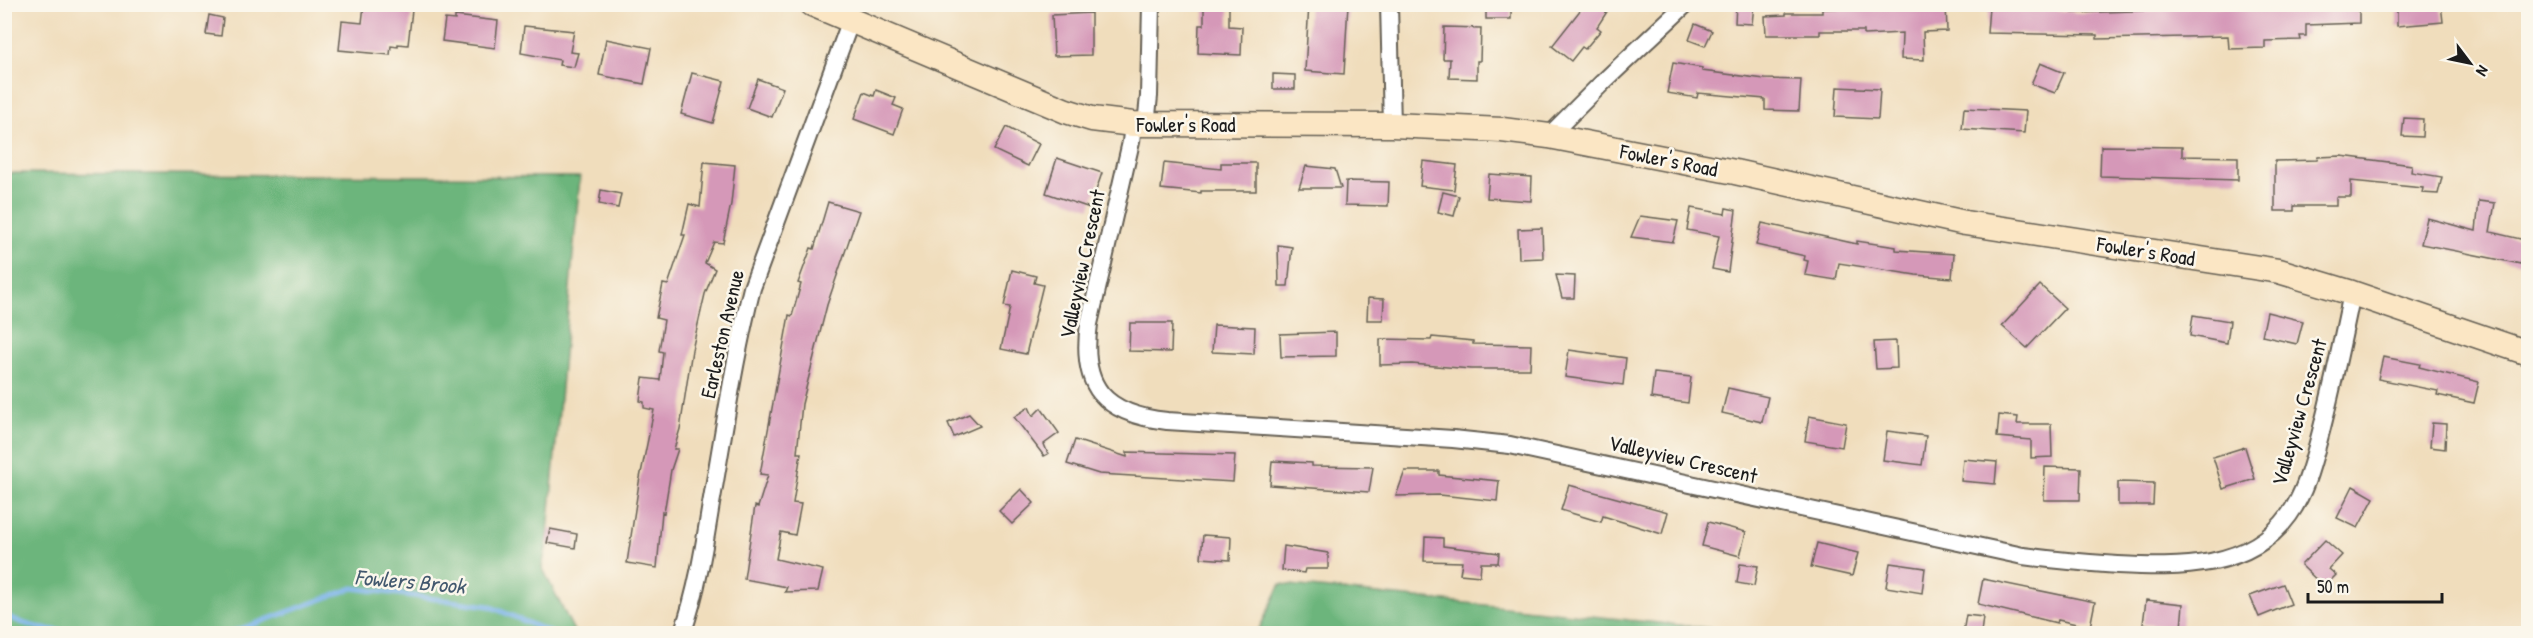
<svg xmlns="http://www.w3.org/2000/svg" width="2533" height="638" font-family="'Patrick Hand',sans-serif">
<rect width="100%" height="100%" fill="#fbf7ec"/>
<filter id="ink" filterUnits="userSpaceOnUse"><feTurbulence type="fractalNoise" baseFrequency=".0167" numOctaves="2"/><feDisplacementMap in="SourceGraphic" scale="12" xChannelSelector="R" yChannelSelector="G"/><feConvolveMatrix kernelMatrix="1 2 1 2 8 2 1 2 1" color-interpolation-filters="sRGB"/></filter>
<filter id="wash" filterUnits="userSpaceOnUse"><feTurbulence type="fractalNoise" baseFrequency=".008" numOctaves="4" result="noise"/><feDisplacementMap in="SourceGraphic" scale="24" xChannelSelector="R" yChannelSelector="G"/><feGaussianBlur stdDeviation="1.35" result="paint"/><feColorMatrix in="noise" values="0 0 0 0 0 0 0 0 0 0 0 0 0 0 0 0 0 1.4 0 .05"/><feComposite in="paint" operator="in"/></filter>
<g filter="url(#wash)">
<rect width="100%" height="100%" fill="#f0ddbc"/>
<!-- forest -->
<g fill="#6cb57c" stroke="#44684c" stroke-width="1.5">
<polygon points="5,173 580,177 547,543 542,567 575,633 5,634"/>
<polygon points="1281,584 1756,633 1257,633"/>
</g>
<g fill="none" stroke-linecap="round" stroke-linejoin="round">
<!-- stream -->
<g stroke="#7ab3ea" stroke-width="5">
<path d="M4,614C33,633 80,632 113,634"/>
<polyline points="227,634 353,588 489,606 554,634"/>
</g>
</g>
<g id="blocks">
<!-- building -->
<g fill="#d598b8">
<polygon points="1204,4 1229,4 1229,26 1242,27 1241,55 1198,53 1199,25 1204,25"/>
<polygon points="1309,4 1348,4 1344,74 1305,71"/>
<rect x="1486" y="4" width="25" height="15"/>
<polygon points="1585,4 1612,4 1597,27 1601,30 1585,49 1582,47 1571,61 1552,46"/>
<polygon points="1736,4 1754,4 1752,24 1735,23"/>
<polygon points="1946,4 1947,31 1923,32 1924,60 1901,59 1902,33 1864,35 1864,31 1820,31 1820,35 1766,35 1765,16 1786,15 1786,13 1822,13 1822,9"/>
<polygon points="2037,4 2057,4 2057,11 2073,11 2073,13 2163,10 2164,6 2285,7 2285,4 2359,4 2359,23 2306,25 2306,36 2300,36 2301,40 2265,41 2265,48 2229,49 2228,36 2097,39 2097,35 1987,33 1989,7 2037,7"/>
<polygon points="2397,4 2441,4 2443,22 2397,26"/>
<polygon points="364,5 412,10 408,45 398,44 398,47 391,46 390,55 339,50 342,21 362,23"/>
<polygon points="1091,13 1091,55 1054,56 1052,15"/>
<polygon points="209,15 223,18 221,36 206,34"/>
<polygon points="455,16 498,21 495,48 442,41 445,19 455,20"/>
<polygon points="1695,24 1712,31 1705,46 1689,40"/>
<polygon points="524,26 574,31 570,52 578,53 574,67 559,65 560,60 521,53"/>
<polygon points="1444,27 1481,28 1480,61 1477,61 1477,79 1449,78 1450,59 1443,59"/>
<polygon points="606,39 651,48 644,84 599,75"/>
<polygon points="1673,63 1702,68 1702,71 1765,79 1801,80 1799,111 1765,110 1765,99 1698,93 1697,98 1667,93"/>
<polygon points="2040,63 2064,73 2055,93 2031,84"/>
<polygon points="692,73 724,81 713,123 681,114"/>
<polygon points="1273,74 1295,75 1295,89 1273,89"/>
<polygon points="758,79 783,88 772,117 747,108"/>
<polygon points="1837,87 1880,89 1878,119 1835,117"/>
<polygon points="876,90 896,98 893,105 903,109 894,134 854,119 864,92 874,96"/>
<polygon points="1964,108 2026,111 2024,133 1962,129"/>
<polygon points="2404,118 2423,119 2422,137 2402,136"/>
<polygon points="1006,127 1039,144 1028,166 994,150"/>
<polygon points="2101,146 2182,147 2182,156 2238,157 2238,180 2100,176"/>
<polygon points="2341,156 2412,165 2411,172 2442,177 2438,194 2422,193 2423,188 2351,181 2351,197 2336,197 2336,206 2294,206 2294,211 2275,211 2275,161 2317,160 2318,157"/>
<polygon points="1057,158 1102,173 1090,208 1046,193"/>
<polygon points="1423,161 1457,165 1454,190 1420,186"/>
<polygon points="704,162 735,165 731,204 723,243 714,242 705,263 715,269 705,294 692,350 680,429 674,449 678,449 671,470 664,513 662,512 657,568 627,563 639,483 654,410 644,408 644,402 640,401 643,378 660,380 663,352 659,351 664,320 656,318 663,284 668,285 685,235 682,235 689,204 700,207"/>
<polygon points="1164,163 1221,169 1221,163 1256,163 1256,191 1201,191 1201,193 1161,189"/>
<polygon points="1306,166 1335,169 1341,188 1299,188"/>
<polygon points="1489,174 1532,177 1531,201 1487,198"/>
<polygon points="1346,181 1389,182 1388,206 1345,205"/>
<polygon points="601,190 621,194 618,208 599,204"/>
<polygon points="1443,192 1459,196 1454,216 1438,212"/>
<polygon points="2479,201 2495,203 2490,232 2525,240 2521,264 2421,244 2427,218 2476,231"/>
<polygon points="828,202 859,211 827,305 802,404 797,453 801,453 793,503 801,504 795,535 781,532 776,559 823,570 818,591 785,592 787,587 744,579 755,506 758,507 768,475 760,474 789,315 792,316 801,284 798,283 811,248 814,249"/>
<polygon points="1691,208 1725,214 1726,208 1736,210 1728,272 1712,269 1719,236 1687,230"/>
<polygon points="1640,216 1678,221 1673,242 1631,237"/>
<polygon points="1762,223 1857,244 1857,241 1896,247 1896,250 1954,254 1952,278 1916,275 1839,263 1836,280 1805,275 1808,261 1804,260 1805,256 1756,245"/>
<polygon points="1542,228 1543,258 1519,259 1518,229"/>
<polygon points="1278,245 1292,247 1288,286 1279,286"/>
<polygon points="1012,270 1036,276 1034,283 1043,285 1026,354 1001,349 1010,307 1004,306"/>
<polygon points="1556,275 1575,276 1574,298 1562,298"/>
<polygon points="2040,285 2065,308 2027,348 2002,326"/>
<polygon points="1368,298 1384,299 1383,320 1367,320"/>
<polygon points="2267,312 2303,321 2297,344 2262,336"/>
<polygon points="2193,315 2230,321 2227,343 2190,336"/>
<polygon points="1130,323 1172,323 1171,352 1129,351"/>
<polygon points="1214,325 1255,327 1254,354 1212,352"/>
<polygon points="1336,332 1336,356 1281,357 1280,334"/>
<polygon points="1432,337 1473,341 1473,344 1531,345 1530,369 1471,369 1412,364 1380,365 1380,339 1431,340"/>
<polygon points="1896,341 1897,368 1876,369 1874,342"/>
<polygon points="1569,350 1626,358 1623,385 1565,377"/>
<polygon points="2383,357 2420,364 2419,367 2479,382 2474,403 2437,395 2438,391 2378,379"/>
<polygon points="1654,373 1691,377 1688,403 1651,398"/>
<polygon points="1728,388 1768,397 1762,422 1722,413"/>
<polygon points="1029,407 1033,416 1041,408 1059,433 1044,444 1048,454 1044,456 1014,417"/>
<polygon points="969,414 980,426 954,437 948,423"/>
<polygon points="1999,415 2018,417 2017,424 2051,424 2052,457 2031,458 2031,440 1997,437"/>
<polygon points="1809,416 1846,423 1842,447 1805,441"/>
<polygon points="2432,423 2446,424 2445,449 2430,447"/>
<polygon points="1887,431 1926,436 1922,465 1883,460"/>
<polygon points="1075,440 1127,457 1127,452 1235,455 1233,482 1099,474 1067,464"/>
<polygon points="2245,447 2255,479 2223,489 2213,457"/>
<polygon points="1963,459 1997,462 1995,484 1961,481"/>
<polygon points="1272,461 1312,463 1312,466 1373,467 1369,492 1270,485"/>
<polygon points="2045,467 2081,468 2080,500 2044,500"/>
<polygon points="1405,471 1439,471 1439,475 1499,481 1497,501 1440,495 1396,496"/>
<polygon points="2118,482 2154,483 2153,505 2118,505"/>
<polygon points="1569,485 1668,512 1662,534 1603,516 1601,522 1561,510"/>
<polygon points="2353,486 2374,498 2358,528 2337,518"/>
<polygon points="1021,489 1034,503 1012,524 999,511"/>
<polygon points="1708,522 1746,532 1740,556 1702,546"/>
<polygon points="550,529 577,534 575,548 547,543"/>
<polygon points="1203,535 1231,537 1230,560 1201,558"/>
<polygon points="1425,537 1443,538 1443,546 1499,553 1498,563 1481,563 1480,576 1460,574 1462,562 1424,561"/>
<polygon points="2325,540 2342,555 2329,569 2336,575 2324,587 2301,565"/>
<polygon points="1817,543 1858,553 1852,576 1811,567"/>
<polygon points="1284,546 1328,553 1328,569 1305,569 1304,573 1282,570"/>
<polygon points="1890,563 1925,568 1922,593 1886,587"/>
<polygon points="1740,564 1758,566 1754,586 1737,583"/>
<polygon points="1983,579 2095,602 2090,627 2058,620 2057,623 1978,604"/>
<polygon points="2283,584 2291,604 2259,617 2250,596"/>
<polygon points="2146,600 2183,604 2181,628 2143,624"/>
<polygon points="1966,615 1983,617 1981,633 1963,633"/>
</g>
</g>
</g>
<g filter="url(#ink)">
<use href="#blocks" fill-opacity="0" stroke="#666054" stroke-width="1.5"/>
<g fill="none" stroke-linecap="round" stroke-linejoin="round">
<defs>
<g id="street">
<polyline points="1389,4 1392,125"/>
<path d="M1133,124L1131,142L1089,324C1080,387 1104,414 1167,421L1453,439L1510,445L2023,556C2055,560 2086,563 2118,565C2178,568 2250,570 2289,515C2305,493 2312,465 2319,439C2332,391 2342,342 2352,293"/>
<polyline points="1146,125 1149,96 1151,4"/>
<polyline points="1549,136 1601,84 1686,4"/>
<path d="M682,634C697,592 704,548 711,504C724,432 734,359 752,288L851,20"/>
</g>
<polyline id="secondary" points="812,4 1066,111 1092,119 1133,124 1392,125 1502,130 1549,136 1735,172 1965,223 2279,271 2352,293 2528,353"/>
</defs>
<!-- street casing -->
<use href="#street" stroke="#666054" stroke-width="20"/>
<!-- secondary casing -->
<use href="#secondary" stroke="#666054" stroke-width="27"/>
<!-- street -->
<use href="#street" stroke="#fff" stroke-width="16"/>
<!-- secondary -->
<use href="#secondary" stroke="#fbe6c4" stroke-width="24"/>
</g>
</g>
<g text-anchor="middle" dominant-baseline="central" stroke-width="5" stroke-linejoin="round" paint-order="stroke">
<!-- street labels -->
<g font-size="21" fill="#1c1c1c" stroke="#fbf7ec">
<text x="1186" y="124">Fowler's Road</text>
<text transform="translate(1669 160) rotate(11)">Fowler's Road</text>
<text transform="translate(2146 251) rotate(9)">Fowler's Road</text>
<text transform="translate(1082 264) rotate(-78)">Valleyview Crescent</text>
<text transform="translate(722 334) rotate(-77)">Earleston Avenue</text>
<text transform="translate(2299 412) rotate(-74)">Valleyview Crescent</text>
<text transform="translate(1683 459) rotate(13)">Valleyview Crescent</text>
</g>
<!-- water labels -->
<g font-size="22" font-style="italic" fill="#42586e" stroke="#fbf7ec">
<text transform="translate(410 581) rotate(5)">Fowlers Brook</text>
</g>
</g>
<!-- margin -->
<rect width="2533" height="638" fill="none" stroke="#fbf7ec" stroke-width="24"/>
<!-- north arrow -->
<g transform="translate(2470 63) rotate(122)" stroke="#fbf7ec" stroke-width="4.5" paint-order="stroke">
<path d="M0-4.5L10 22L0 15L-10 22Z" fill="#1c1c1c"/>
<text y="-9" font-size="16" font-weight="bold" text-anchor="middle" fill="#1c1c1c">N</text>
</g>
<!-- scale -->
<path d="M2308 593v9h134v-9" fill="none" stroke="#1c1c1c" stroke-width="3"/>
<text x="2317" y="593" font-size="18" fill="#1c1c1c" stroke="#fbf7ec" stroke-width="4.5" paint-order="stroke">50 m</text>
</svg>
